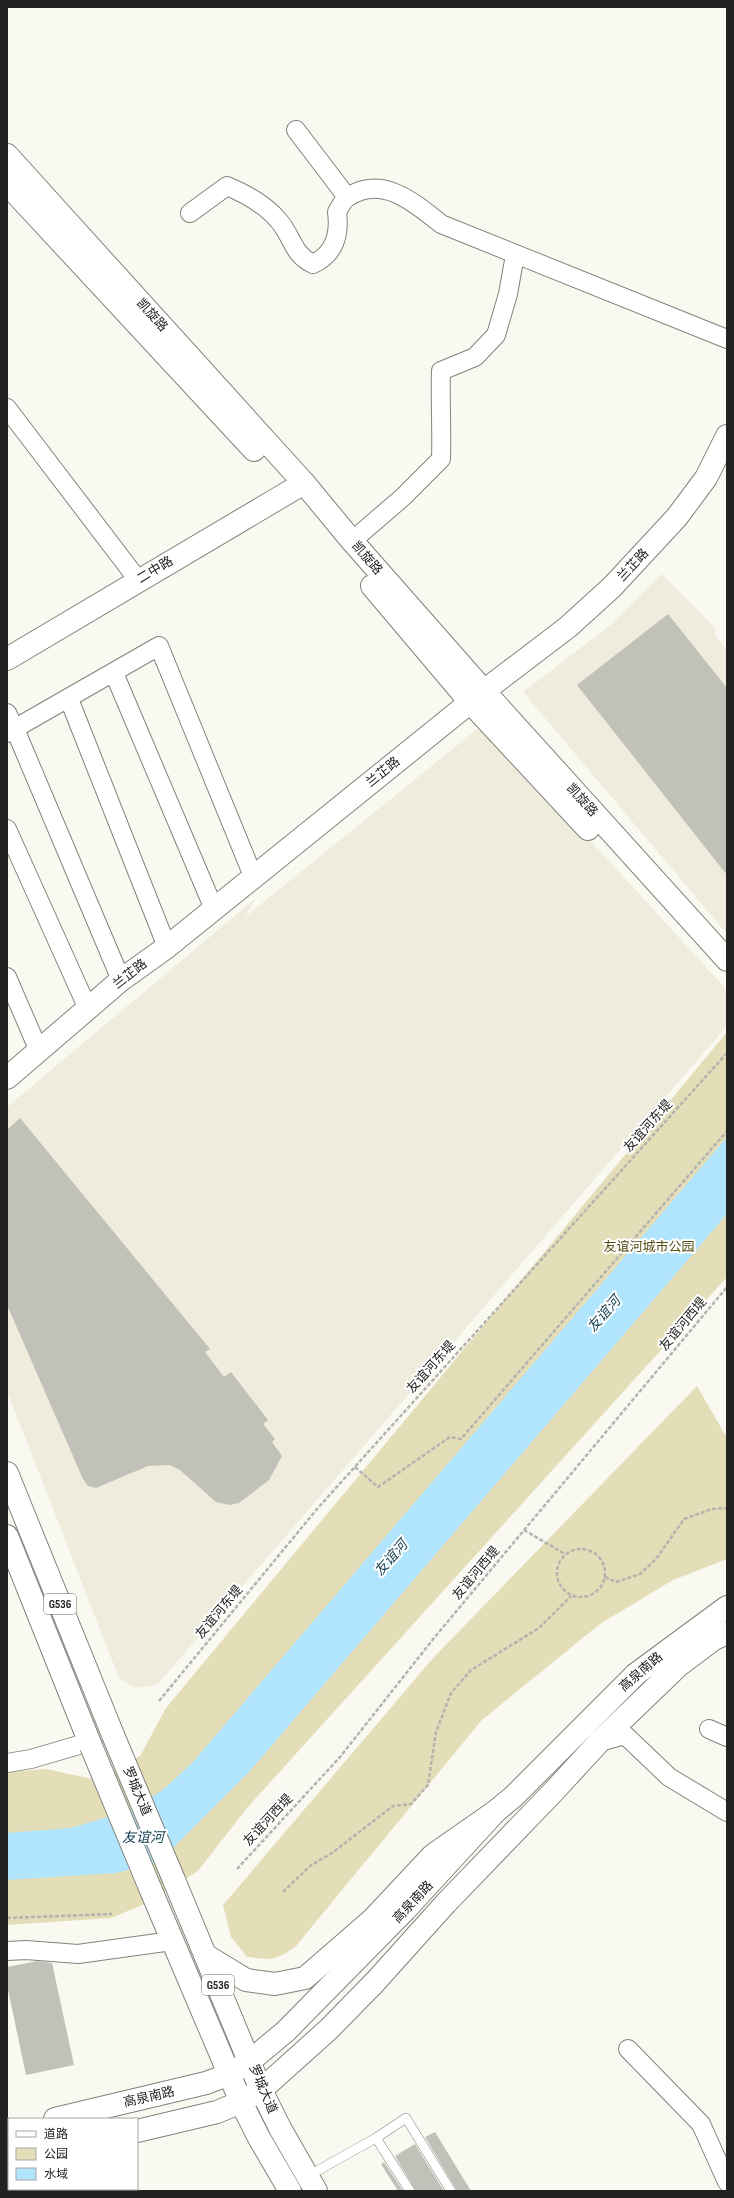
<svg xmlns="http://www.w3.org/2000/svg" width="734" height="2198" font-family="'Sofia Sans Condensed','Noto Sans SC',sans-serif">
<rect width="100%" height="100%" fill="#faf9f1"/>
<!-- built -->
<g fill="#eeecdd">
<polygon points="662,574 716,629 715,635 727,650 727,934 523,692 612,624"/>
<polygon points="488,728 724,987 727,995 727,1026 157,1685 135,1688 119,1678 7,1391 7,1107 256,898 245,917 476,730"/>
</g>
<!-- green -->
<g fill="#e4deb8">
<polygon points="727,1032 727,1277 247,1808 198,1871 147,1903 111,1918 7,1925 7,1772 46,1769 93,1779 115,1770 140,1756 166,1708"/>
<path d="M697,1386L727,1438V1559L673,1580L600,1624L482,1720L296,1946C275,1961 272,1960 247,1957L231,1937L223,1905L434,1657Z"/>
</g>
<!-- water -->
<polygon fill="#b0e5fd" points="727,1137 727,1214 249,1772 159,1862 116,1873 7,1880 7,1833 71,1828 131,1810 164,1789 193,1762"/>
<!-- building -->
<g fill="#c2c1b9">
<polygon points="668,614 727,688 727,875 577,685"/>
<polygon points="20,1118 210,1349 205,1352 224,1377 231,1372 268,1420 263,1424 275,1439 272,1442 282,1456 269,1480 239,1503 230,1505 216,1502 180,1470 170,1465 148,1466 96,1488 88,1486 83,1479 7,1305 7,1130"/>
<polygon points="37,1961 52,1963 74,2065 26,2075 7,1985 7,1967"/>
<polygon points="435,2132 471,2191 457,2191 425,2137"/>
<polygon points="415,2144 444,2191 416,2191 395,2156"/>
<polygon points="384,2162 403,2191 398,2191 381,2164"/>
</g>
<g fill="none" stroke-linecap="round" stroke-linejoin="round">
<defs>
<g id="lane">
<polyline points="376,2138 410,2191"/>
<polyline points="308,2176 376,2138 406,2118 451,2191"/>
</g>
<g id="street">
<polyline points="296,130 347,197"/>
<path d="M190,213L227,186C246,194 266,205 279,221C293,237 292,254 313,264C335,254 340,234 337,212C340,207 343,200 348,197C382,174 415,203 441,224L727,339"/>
<polyline points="7,408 138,580"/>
<path d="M352,541L403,497L441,459C442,430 440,401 441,371L475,357L496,335L508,294L515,255"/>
<polyline points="114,673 214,909"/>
<polyline points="69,699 167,947"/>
<polyline points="7,713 15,729 121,980"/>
<polyline points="7,733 159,646 253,876"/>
<polyline points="7,829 88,1009"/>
<polyline points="7,977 39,1051"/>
<polyline points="709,1729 727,1737"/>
<polyline points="599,1742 625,1735 669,1777 727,1812"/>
<polyline points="7,1763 31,1759 89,1742"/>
<polyline points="7,1951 26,1950 78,1954 172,1941"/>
<polyline points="628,2049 701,2124 727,2182"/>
</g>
<g id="secondary">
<polyline points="7,155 304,483 352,541 484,691 727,960"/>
<polyline points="7,184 254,450"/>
<polyline points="372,586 470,702 588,829"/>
<polyline points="7,659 304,483"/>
<polyline points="7,1078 121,980 167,947 484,691 568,627 612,587 677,517 706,478 727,436"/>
<polyline points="55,2119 206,2083 230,2074 250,2061 286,2031 406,1909 496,1811 513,1797 636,1674 727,1607"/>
<polyline points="7,2130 9,2130"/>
<polyline points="137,2131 217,2112 241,2102 261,2090 329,2029 375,1982 446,1903 554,1791 599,1742 678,1666 714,1639 727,1633"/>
<polyline points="7,2162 9,2162"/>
</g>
<polyline id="primary" points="205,1955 246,1980 275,1984 305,1978 373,1919 433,1855 496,1811"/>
<g id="highway">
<polyline points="7,1473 113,1735"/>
<polyline points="7,1536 91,1746"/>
<polyline points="174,1880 261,2090 281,2130 316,2191"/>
<polyline points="150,1888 241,2102 258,2136 290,2191"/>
</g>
</defs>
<!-- lane casing -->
<use href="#lane" stroke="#83827b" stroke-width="10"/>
<!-- street casing -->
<use href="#street" stroke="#83827b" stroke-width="20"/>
<!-- secondary casing -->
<use href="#secondary" stroke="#83827b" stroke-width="24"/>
<!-- primary casing -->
<use href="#primary" stroke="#83827b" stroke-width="24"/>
<!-- highway casing -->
<use href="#highway" stroke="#83827b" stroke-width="24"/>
<!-- path -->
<g stroke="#b4b3ad" stroke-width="2.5" stroke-dasharray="4 2" stroke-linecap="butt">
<polyline points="355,1467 378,1487 450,1437 461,1439 727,1131"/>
<polyline points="524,1530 565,1554"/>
<circle cx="581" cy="1573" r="24"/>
<polyline points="605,1577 616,1582 640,1574 656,1559 684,1519 712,1509 727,1508"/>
<polyline points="159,1701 317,1509 727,1053"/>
<polyline points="237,1869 340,1757 434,1638 727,1287"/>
<polyline points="283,1892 310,1866 332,1853 393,1806 411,1804 428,1785 436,1732 451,1693 471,1670 539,1628 571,1596"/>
<polyline points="7,1918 112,1914"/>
</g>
<!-- lane -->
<use href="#lane" stroke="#fff" stroke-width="9"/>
<!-- street -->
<use href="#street" stroke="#fff" stroke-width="18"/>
<!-- secondary -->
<use href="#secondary" stroke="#fff" stroke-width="22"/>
<!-- primary -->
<use href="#primary" stroke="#fff" stroke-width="22"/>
<!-- highway -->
<use href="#highway" stroke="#fff" stroke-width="22"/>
<defs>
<g id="highway-bridge">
<polyline points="113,1735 174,1880"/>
<polyline points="91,1746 150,1888"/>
</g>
</defs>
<!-- highway-bridge casing -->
<use href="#highway-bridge" stroke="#83827b" stroke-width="24" stroke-linecap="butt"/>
<!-- highway-bridge -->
<use href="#highway-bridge" stroke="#fff" stroke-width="22"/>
</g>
<g text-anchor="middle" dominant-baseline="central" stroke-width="4" stroke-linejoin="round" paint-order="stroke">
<!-- shield labels -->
<g fill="#fff" stroke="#656463" stroke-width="1">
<rect x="44" y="1594" width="32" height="20" rx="3"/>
<rect x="202" y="1975" width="32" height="20" rx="3"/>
</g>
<g font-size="12" font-weight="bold" fill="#232220">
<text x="60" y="1604">G536</text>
<text x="218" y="1985">G536</text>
</g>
<!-- street labels -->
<g font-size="13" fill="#232220" stroke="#fff">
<text transform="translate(152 315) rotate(48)">凯旋路</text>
<text transform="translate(367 558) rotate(49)">凯旋路</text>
<text transform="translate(633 565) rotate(-47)">兰芷路</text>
<text transform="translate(155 570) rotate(-31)">二中路</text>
<text transform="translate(383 772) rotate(-39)">兰芷路</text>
<text transform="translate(582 800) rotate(48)">凯旋路</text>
<text transform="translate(130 974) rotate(-38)">兰芷路</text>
<text transform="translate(648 1126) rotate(-48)">友谊河东堤</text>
<text transform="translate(683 1324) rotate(-50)">友谊河西堤</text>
<text transform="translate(431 1367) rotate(-48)">友谊河东堤</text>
<text transform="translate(476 1573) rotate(-50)">友谊河西堤</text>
<text transform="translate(219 1612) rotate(-50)">友谊河东堤</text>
<text transform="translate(641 1672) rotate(-41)">高泉南路</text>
<text transform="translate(137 1791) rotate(67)">罗城大道</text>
<text transform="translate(268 1820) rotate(-47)">友谊河西堤</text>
<text transform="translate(413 1902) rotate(-47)">高泉南路</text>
<text transform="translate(263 2089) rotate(67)">罗城大道</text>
<text transform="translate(149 2097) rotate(-13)">高泉南路</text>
</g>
<!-- park labels -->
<g font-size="13" fill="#554c14" stroke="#fff">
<text x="649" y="1247">友谊河城市公园</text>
</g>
<!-- water labels -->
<g font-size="14" font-style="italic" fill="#184456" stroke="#fff">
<text transform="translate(604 1314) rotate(-49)">友谊河</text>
<text transform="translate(391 1558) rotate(-49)">友谊河</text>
<text x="143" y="1837">友谊河</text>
</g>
</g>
<!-- border -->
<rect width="734" height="2198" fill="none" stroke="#232220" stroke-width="16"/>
<!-- legend -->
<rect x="8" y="2118" width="130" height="72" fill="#ffffff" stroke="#a7a7a6"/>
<rect x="16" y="2131" width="20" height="6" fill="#ffffff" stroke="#a7a7a6"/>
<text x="44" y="2138" font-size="12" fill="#232220">道路</text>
<rect x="16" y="2148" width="20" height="12" fill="#e4deb8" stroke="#a7a7a6"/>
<text x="44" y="2158" font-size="12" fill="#232220">公园</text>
<rect x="16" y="2168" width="20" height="12" fill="#b0e5fd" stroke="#a7a7a6"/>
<text x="44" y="2178" font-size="12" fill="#232220">水域</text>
</svg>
